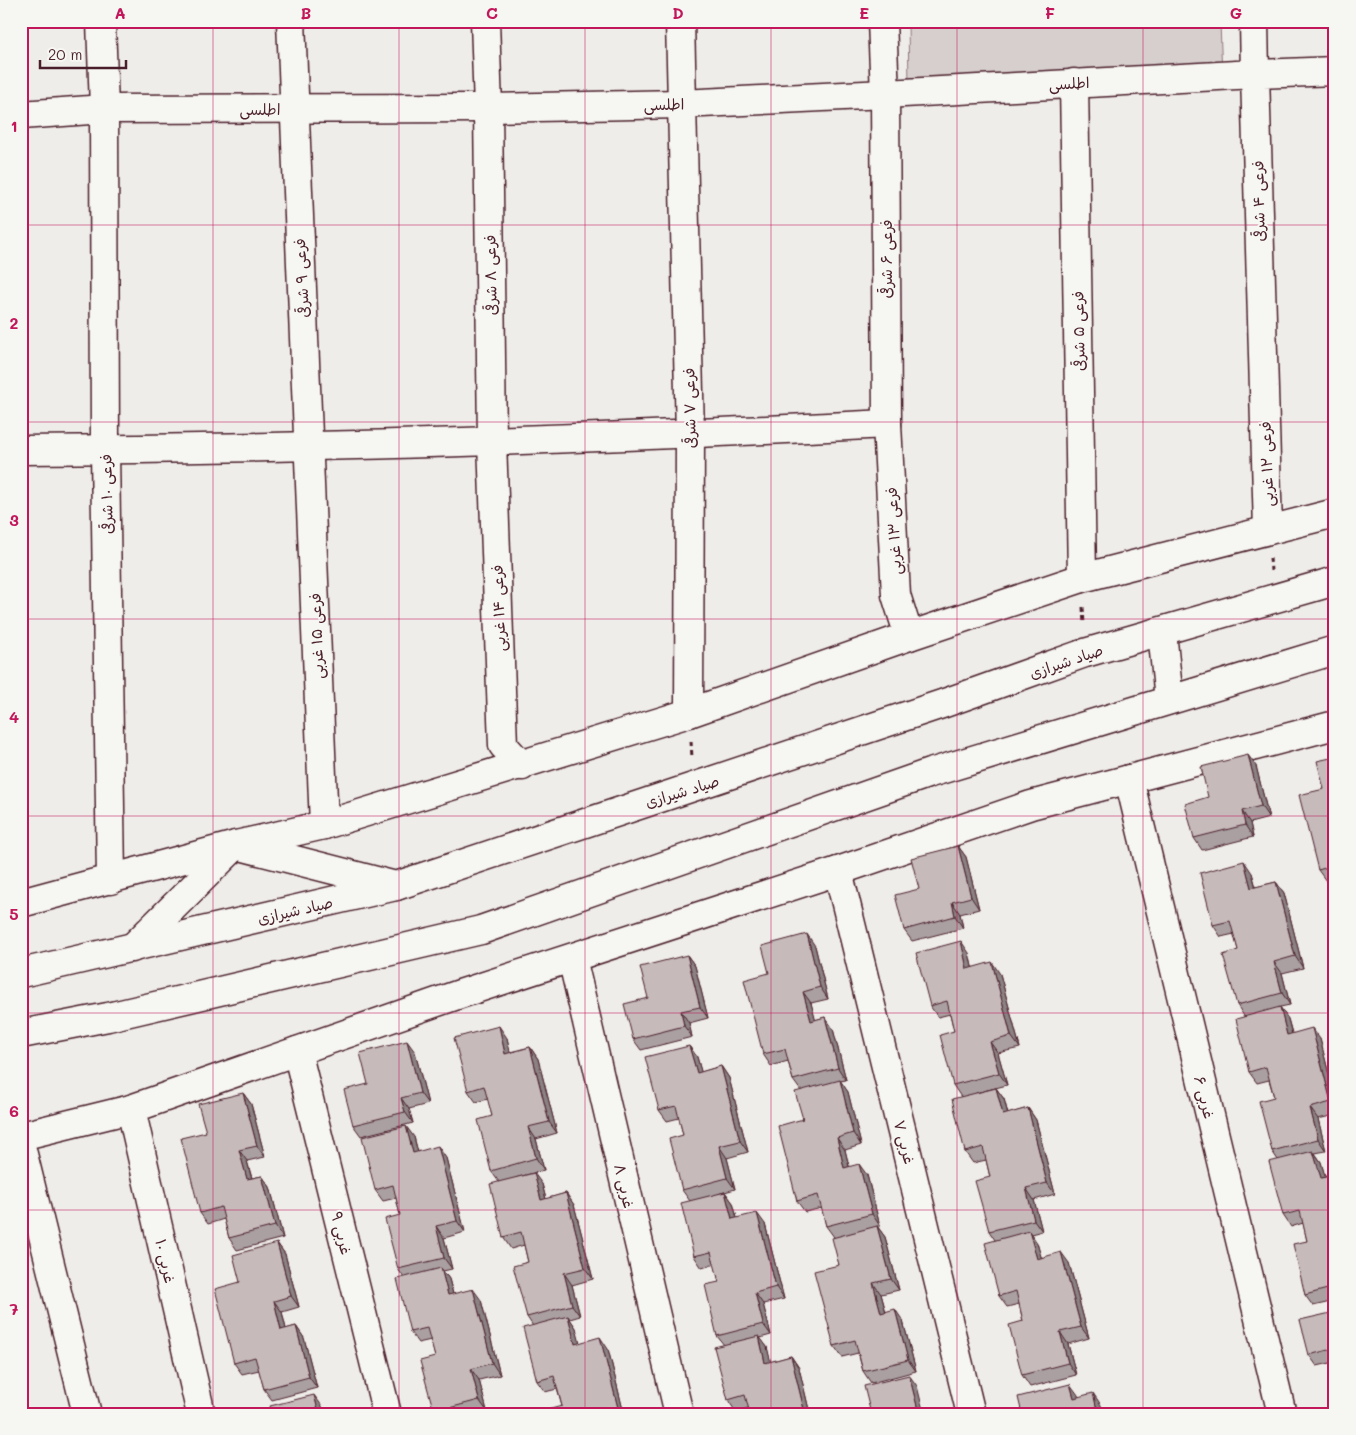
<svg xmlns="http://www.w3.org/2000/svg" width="1356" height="1435" font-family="Mali,'Playpen Sans Arabic',sans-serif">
<rect width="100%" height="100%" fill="#efedea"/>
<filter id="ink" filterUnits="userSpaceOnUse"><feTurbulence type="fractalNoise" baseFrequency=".02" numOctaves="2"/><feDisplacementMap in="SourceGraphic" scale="10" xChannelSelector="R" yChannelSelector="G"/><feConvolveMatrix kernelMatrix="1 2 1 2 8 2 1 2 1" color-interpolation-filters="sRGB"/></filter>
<g filter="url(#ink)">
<!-- green -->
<polygon fill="#d7cfce" stroke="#90777c" points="908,21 1220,21 1222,79 909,87"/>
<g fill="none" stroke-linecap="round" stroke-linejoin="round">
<defs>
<g id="minor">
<polyline points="101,21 104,109 105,450 111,880"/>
<polyline points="291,21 324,825"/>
<polyline points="485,21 488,108 492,442 503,745 522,766"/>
<polyline points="680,21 690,434 689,713"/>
<polyline points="882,21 885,94 887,424 896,595 909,636"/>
<polyline points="1074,83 1082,578"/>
<polyline points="21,115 104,109 488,108 681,104 885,94 1255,74 1254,21"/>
<path d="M21,450C310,449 598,439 887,424"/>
<polyline points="1268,530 1255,74 1335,71"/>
<polyline points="1129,779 1282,1414"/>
<polyline points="838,871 971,1414"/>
<polyline points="21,903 236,845 324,825 689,713 909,636 1082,578 1335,513"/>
<polyline points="132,948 236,845 396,886"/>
<polyline points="572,958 679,1414"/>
<polyline points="297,1051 387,1414"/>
<polyline points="131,1109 201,1414"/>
<polyline points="21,1136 131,1109 460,994 838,871 1031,805 1335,725"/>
<polyline points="21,1146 87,1414"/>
</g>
<g id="major">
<polyline points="1162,632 1169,700"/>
<polyline points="21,973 396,886 942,704 1085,653 1335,581"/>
<polyline points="21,1034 108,1017 481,930 930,773 1335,650"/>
</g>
</defs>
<!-- minor casing -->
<use href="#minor" stroke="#4a1f2b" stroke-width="31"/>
<!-- major casing -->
<use href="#major" stroke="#4a1f2b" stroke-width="31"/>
<!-- path -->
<g stroke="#4a1f2b" stroke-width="3" stroke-dasharray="5 4" stroke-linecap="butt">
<polyline points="1270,558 1271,571"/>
<polyline points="1083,607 1084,625"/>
<polyline points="691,741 692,758"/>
</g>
<!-- minor -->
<use href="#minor" stroke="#f6f6f2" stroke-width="28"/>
<!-- major -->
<use href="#major" stroke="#f6f6f2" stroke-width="28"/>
</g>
<!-- wall -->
<g fill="#aaa0a1" stroke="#4a1f2b">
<polygon points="1335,757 1335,879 1326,881 1318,870 1324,789"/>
<polygon points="1256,766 1269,818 1250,823 1253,837 1202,850 1194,838 1208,797"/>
<polygon points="958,846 966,857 979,909 960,914 963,928 912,941 904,930 919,889"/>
<polygon points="1252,873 1256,887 1276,882 1284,893 1303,968 1282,973 1290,1005 1280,1007 1288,1019 1292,1033 1320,1039 1335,1098 1335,1115 1318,1119 1326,1151 1315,1153 1321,1162 1325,1177 1335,1175 1335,1301 1313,1306 1305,1295 1307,1241 1303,1223 1291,1227 1283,1215 1278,1160 1272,1151 1274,1097 1269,1080 1257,1083 1249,1072 1244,1016 1237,1005 1238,950 1234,934 1221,937 1213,925"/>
<polygon points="815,946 828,999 811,1003 815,1020 825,1017 833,1029 846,1080 840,1081 848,1092 861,1145 845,1150 849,1166 867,1175 880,1226 877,1226 885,1237 899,1290 881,1294 886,1312 903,1321 916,1371 871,1383 863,1371 858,1353 842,1357 834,1346 839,1265 834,1237 826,1226 822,1208 805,1212 797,1201 803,1119 801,1091 793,1080 788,1061 771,1066 763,1054 769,973"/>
<polygon points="969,953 972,967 1000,974 1020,1048 998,1053 1007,1085 976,1093 996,1088 1004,1099 1008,1114 1028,1108 1036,1120 1055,1194 1034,1200 1042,1231 1031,1234 1037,1243 1041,1257 1069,1263 1089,1338 1068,1344 1076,1375 1030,1387 1022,1375 1023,1321 1019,1304 1007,1307 999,1296 995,1240 989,1231 990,1177 986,1160 973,1163 965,1152 961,1097 953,1085 954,1031 950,1014 938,1017 930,1006"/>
<polygon points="687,955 695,966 708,1018 689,1023 692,1037 641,1050 633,1039 648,998"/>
<polygon points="507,1038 510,1052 530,1047 538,1059 557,1133 536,1139 544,1170 515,1178 542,1184 546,1199 566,1193 574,1205 593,1279 572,1285 580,1316 570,1319 576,1328 579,1343 608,1349 624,1414 548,1414 562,1406 557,1389 545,1392 537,1381 533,1326 527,1317 528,1262 524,1245 511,1249 503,1237 499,1182 491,1171 492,1116 488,1099 476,1102 468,1091"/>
<polygon points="689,1046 697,1057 701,1072 721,1066 729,1078 748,1152 727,1158 735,1189 718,1194 725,1192 733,1203 737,1218 765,1224 784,1299 763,1304 771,1335 760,1338 767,1347 770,1362 791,1356 799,1368 810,1414 750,1414 748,1408 736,1412 728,1400 724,1345 717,1336 719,1282 715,1264 702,1268 694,1256 690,1201 682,1190 683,1135 679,1118 667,1121 659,1110"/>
<polygon points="415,1052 428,1104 409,1109 413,1123 361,1136 353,1125 368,1084"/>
<polygon points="243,1093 251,1104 265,1157 247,1161 252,1178 262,1176 270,1187 283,1238 237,1250 229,1238 224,1219 208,1224 200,1213 206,1132"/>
<polygon points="414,1137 418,1152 446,1158 465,1232 444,1238 452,1269 443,1271 449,1279 453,1294 481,1300 500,1375 479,1380 487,1411 478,1414 435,1414 434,1412 435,1357 431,1340 418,1343 410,1332 404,1278 398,1269 400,1215 396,1198 383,1201 375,1190"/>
<polygon points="277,1243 285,1254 299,1307 282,1312 286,1329 296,1326 304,1338 317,1388 272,1400 264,1389 259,1370 242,1374 234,1363 240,1282"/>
<polygon points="1335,1312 1335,1362 1317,1366 1309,1355"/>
</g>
<!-- shaded-wall -->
<g fill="#8b8283" stroke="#4a1f2b">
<polygon points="1248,755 1256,766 1269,818 1261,806"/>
<polygon points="1242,811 1250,823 1253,837 1245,825"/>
<polygon points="958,846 966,857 979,909 971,897"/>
<polygon points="1244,861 1252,873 1259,900 1251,888"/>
<polygon points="1276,882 1284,893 1303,968 1295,956"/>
<polygon points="952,902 960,914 963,928 955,916"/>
<polygon points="807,934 815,946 828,999 820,987"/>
<polygon points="961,941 969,953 975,980 967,969"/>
<polygon points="687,955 695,966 708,1018 700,1007"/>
<polygon points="992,962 1000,974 1020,1048 1011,1036"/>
<polygon points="1274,962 1282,973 1290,1005 1282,993"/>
<polygon points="803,992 811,1003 819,1033 811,1021"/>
<polygon points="1280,1007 1288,1019 1295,1046 1287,1035"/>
<polygon points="681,1011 689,1023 692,1037 684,1026"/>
<polygon points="825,1017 833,1029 846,1080 838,1068"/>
<polygon points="499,1026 507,1038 513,1065 505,1054"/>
<polygon points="1312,1028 1320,1039 1335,1098 1335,1108 1331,1102"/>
<polygon points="407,1041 415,1052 428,1104 420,1093"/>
<polygon points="990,1042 998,1053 1007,1085 999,1073"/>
<polygon points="689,1046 697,1057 705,1085 697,1073"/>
<polygon points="530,1047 538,1059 557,1133 549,1122"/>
<polygon points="721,1066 729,1078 748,1152 740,1141"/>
<polygon points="840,1080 848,1092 861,1145 853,1133"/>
<polygon points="996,1088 1004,1099 1011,1126 1003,1115"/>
<polygon points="243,1093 251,1104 265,1157 257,1146"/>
<polygon points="401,1098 409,1109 413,1123 405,1112"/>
<polygon points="1028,1108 1036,1120 1055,1194 1047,1183"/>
<polygon points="1310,1108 1318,1119 1326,1151 1318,1139"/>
<polygon points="406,1126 414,1137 421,1165 413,1153"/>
<polygon points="528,1127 536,1139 544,1170 536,1158"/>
<polygon points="837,1138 845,1150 852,1179 844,1168"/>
<polygon points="438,1146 446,1158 465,1232 457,1221"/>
<polygon points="719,1146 727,1158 735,1189 727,1178"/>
<polygon points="239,1150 247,1161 255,1191 247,1179"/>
<polygon points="1313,1151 1321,1162 1329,1190 1321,1178"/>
<polygon points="859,1164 867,1175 880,1226 872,1214"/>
<polygon points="534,1173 542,1184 549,1211 541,1200"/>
<polygon points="262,1176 270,1187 283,1238 275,1226"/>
<polygon points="1026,1188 1034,1200 1042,1231 1034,1220"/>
<polygon points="725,1192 733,1203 740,1230 732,1219"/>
<polygon points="566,1193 574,1205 593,1279 585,1268"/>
<polygon points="757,1213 765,1224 784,1299 776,1287"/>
<polygon points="436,1226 444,1238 452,1269 444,1258"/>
<polygon points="877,1226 885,1237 899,1290 891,1279"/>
<polygon points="1029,1231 1037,1243 1045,1270 1037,1259"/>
<polygon points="277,1243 285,1254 299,1307 291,1296"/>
<polygon points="1061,1252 1069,1263 1089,1338 1081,1327"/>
<polygon points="441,1268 449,1279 456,1306 448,1295"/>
<polygon points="564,1273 572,1285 580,1316 572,1305"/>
<polygon points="873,1283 881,1294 889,1324 881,1313"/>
<polygon points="473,1289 481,1300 500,1375 492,1363"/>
<polygon points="755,1293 763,1304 771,1335 763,1324"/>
<polygon points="274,1301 282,1312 289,1342 281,1330"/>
<polygon points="895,1309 903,1321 916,1371 908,1360"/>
<polygon points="568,1316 576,1328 583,1355 575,1344"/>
<polygon points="296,1326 304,1338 317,1388 309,1377"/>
<polygon points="1060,1332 1068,1344 1076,1375 1068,1363"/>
<polygon points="759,1336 767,1347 774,1375 765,1363"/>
<polygon points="600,1337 608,1349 624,1414 620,1414 619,1412"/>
<polygon points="791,1356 799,1368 810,1414 805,1414"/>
<polygon points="471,1369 479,1380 487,1411 479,1400"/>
<polygon points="909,1375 917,1386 924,1414 919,1414"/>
<polygon points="1070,1384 1078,1395 1082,1409 1074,1398"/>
<polygon points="1093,1393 1101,1405 1103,1414 1098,1414"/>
<polygon points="314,1395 322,1406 324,1414 319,1414"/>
</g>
<!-- building -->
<g fill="#c6babb" stroke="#4a1f2b">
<polygon points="1248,755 1261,806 1242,811 1245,825 1194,838 1185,804 1208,797 1201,767"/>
<polygon points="1335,757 1335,865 1318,870 1299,795 1324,789 1317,761"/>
<polygon points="958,846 971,897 952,902 955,916 904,930 895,895 919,889 911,858"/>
<polygon points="1244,861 1251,888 1276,882 1295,956 1274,962 1282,993 1237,1005 1223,955 1238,950 1230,921 1213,925 1200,873"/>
<polygon points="807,934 820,987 803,992 811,1021 825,1017 838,1068 793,1080 785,1049 763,1054 744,980 769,973 762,946"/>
<polygon points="961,941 967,969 992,962 1011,1036 990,1042 999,1073 953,1085 940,1035 954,1031 947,1001 930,1006 916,953"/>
<polygon points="1333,941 1335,941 1335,950"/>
<polygon points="687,955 700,1007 681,1011 684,1026 633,1039 624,1004 648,998 640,967"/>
<polygon points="1280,1007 1287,1035 1312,1028 1331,1102 1310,1108 1318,1139 1272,1151 1259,1101 1274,1097 1266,1067 1249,1072 1236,1019"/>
<polygon points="499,1026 505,1054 530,1047 549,1122 528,1127 536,1158 491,1171 478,1120 492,1116 484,1086 468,1091 454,1038"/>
<polygon points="407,1041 420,1093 401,1098 405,1112 353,1125 344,1090 368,1084 360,1053"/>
<polygon points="689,1046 697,1073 721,1066 740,1141 719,1146 727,1178 682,1190 669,1139 683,1135 676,1106 659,1110 645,1057"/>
<polygon points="840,1080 853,1133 837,1138 844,1168 859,1164 872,1214 826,1226 818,1195 797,1201 778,1126 803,1119 795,1092"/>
<polygon points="996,1088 1003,1115 1028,1108 1047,1183 1026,1188 1034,1220 989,1231 975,1181 990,1177 983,1147 965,1152 952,1099"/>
<polygon points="243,1093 257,1146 239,1150 247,1179 262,1176 275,1226 229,1238 221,1207 200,1213 181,1138 206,1132 198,1104"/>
<polygon points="406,1126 413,1153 438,1146 457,1221 436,1226 444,1258 398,1269 385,1219 400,1215 393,1185 375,1190 362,1137"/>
<polygon points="1313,1151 1321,1178 1335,1175 1335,1287 1305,1295 1293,1244 1307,1241 1300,1211 1283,1215 1269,1162"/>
<polygon points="534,1173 541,1200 566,1193 585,1268 564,1273 572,1305 527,1317 513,1266 528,1262 521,1232 503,1237 490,1184"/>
<polygon points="725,1192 732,1219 757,1213 776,1287 755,1293 763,1324 717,1336 705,1285 719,1282 711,1252 694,1256 681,1203"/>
<polygon points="877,1226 891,1279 873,1283 881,1313 895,1309 908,1360 863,1371 855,1340 834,1346 814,1271 839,1265 832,1238"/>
<polygon points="1029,1231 1037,1259 1061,1252 1081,1327 1060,1332 1068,1363 1022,1375 1009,1325 1023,1321 1016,1291 999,1296 985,1243"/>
<polygon points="277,1243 291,1296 274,1301 281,1330 296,1326 309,1377 264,1389 255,1357 234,1363 215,1289 240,1282 233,1255"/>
<polygon points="441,1268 448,1295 473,1289 492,1363 471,1369 479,1400 434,1412 420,1361 435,1357 427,1328 410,1332 397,1279"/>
<polygon points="1335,1312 1335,1358 1332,1349 1309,1355 1300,1320"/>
<polygon points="568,1316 575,1344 600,1337 619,1412 611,1414 548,1414 547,1410 562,1406 554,1376 537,1381 523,1328"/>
<polygon points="759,1336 765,1363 791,1356 805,1414 750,1414 745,1395 728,1400 714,1347"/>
<polygon points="909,1375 919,1414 871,1414 864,1386"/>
<polygon points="1070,1384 1074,1398 1093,1393 1098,1414 1022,1414 1018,1397"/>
<polygon points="314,1395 319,1414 272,1414 270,1406"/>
</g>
</g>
<!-- grid -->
<path fill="none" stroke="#c2185b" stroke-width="1" stroke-opacity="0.55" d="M213,21V1414M399,21V1414M585,21V1414M771,21V1414M957,21V1414M1143,21V1414M21,225H1335M21,422H1335M21,619H1335M21,816H1335M21,1013H1335M21,1210H1335"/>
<g text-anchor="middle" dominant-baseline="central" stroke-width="4" stroke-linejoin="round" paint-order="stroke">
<!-- street labels -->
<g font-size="15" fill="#4a1f2b" stroke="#f6f6f2">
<text transform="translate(1069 83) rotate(-3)">اطلسی</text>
<text transform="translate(664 104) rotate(-2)">اطلسی</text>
<text x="260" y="109">اطلسی</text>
<text transform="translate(1258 201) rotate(-91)">فرعی ۴ شرقی</text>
<text transform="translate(886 259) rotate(-90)">فرعی ۶ شرقی</text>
<text transform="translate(490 275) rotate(-91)">فرعی ۸ شرقی</text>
<text transform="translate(301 278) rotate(-93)">فرعی ۹ شرقی</text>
<text transform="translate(1078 331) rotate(-91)">فرعی ۵ شرقی</text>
<text transform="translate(689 408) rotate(-91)">فرعی ۷ شرقی</text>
<text transform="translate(1266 464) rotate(-92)">فرعی ۱۲ غربی</text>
<text transform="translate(106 494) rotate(-91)">فرعی ۱۰ شرقی</text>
<text transform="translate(893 531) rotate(-93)">فرعی ۱۳ غربی</text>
<text transform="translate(498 608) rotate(-92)">فرعی ۱۴ غربی</text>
<text transform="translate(316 636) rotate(-92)">فرعی ۱۵ غربی</text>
<text transform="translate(1066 661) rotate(-19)">صیاد شیرازی</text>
<text transform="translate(682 791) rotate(-17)">صیاد شیرازی</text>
<text transform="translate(295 910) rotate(-13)">صیاد شیرازی</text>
<text transform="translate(1205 1097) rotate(76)">۶ غربی</text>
<text transform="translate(905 1142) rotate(76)">۷ غربی</text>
<text transform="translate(625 1186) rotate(77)">۸ غربی</text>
<text transform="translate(342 1233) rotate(76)">۹ غربی</text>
<text transform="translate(166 1261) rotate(77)">۱۰ غربی</text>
</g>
</g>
<!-- margin -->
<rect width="1356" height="1435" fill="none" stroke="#f6f6f2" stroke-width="55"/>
<!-- scale -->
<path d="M40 60v8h86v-8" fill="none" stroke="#4a1f2b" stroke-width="2.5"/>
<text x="48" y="60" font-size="15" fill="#4a1f2b" stroke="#f6f6f2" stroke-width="4" paint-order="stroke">20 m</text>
<rect x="28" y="28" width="1300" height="1380" fill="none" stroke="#c2185b" stroke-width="2"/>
<g font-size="16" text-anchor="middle" font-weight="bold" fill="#c2185b">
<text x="120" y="19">A</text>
<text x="306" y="19">B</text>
<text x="492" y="19">C</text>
<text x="678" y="19">D</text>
<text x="864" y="19">E</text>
<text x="1050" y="19">F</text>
<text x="1236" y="19">G</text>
<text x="14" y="132">1</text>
<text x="14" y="329">2</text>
<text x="14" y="526">3</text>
<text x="14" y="723">4</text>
<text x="14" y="920">5</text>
<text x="14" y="1117">6</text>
<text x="14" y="1315">7</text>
</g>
</svg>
